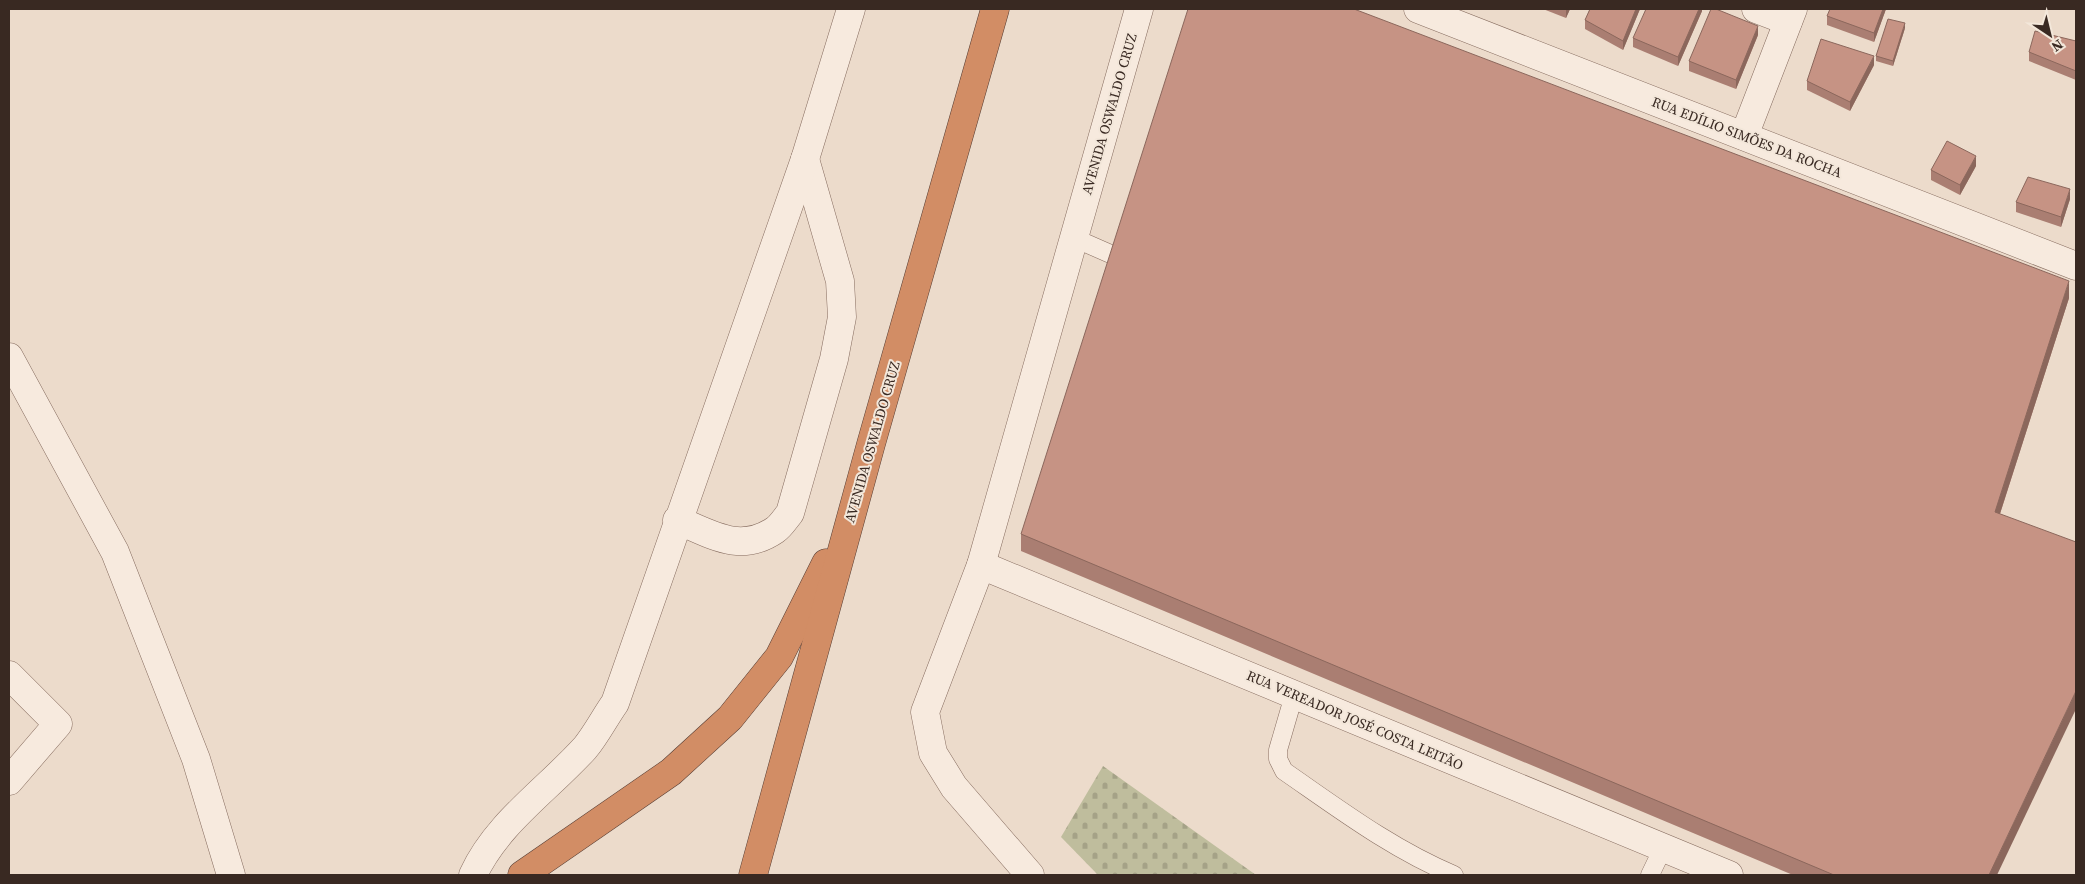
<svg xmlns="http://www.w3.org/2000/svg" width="2085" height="884" viewBox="0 0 2085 884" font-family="'Source Serif 4',serif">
<defs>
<pattern id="cemetery-stones" width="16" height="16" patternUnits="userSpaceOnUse" patternTransform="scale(1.25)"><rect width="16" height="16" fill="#bfbd9d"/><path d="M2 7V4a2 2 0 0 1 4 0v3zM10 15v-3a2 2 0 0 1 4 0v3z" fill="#a5a287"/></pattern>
</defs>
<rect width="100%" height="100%" fill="#ecdbcb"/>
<path fill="url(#cemetery-stones)" d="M 1103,766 L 1256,875 L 1098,875 L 1061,837 Z"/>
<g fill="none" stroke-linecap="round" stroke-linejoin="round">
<defs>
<g id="lane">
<path d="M 1074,238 L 1131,263"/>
<path d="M 1294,695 L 1278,750 L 1278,759 L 1284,771 C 1339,809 1392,849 1454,875"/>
<path d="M 1650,875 L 1663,848"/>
</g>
<g id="street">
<path d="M 1418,9 L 2076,266"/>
<path d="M 1756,9 L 1788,21"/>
<path d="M 1744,136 L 1793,9"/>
<path d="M 9,357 L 115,552 L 196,759 L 231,875"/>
<path d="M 677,520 C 711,534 740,554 775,530 C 781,526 785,519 790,513 L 834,359 L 842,317 L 840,281 L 805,159"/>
<path d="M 981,565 L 1729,875"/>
<path d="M 9,675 L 58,724 L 9,781"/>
<path d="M 473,875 C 497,823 547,790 585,748 C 596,735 605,717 615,703 L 805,159 L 851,9"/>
<path d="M 1030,875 L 954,787 L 933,753 L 925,712 L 981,565 L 1139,9"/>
</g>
<g id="highway">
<path d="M 522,875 L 671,772 L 730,718 L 779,657 L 826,563"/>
<path d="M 753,875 L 871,444 L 995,9"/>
</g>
</defs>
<use href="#lane" stroke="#876d60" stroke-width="19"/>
<use href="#street" stroke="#876d60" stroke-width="29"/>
<use href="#highway" stroke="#563d34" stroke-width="29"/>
<use href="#lane" stroke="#f7eade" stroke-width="18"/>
<use href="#street" stroke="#f7eade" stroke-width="28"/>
<use href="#highway" stroke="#d28d65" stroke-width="28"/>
</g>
<g fill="#aa7e72">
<path d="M 1543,9 L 1570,9 L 1566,18 Z"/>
<path d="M 1590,9 L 1640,9 L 1623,50 L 1585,29 L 1585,20 Z"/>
<path d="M 1702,9 L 1702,11 L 1678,66 L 1633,47 L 1633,38 Z"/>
<path d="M 1886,9 L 1874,42 L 1827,25 L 1827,16 Z"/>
<path d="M 1905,28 L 1893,66 L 1876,61 L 1876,56 Z"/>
<path d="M 1758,35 L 1736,89 L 1689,71 L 1689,61 Z"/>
<path d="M 2076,41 L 2076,80 L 2029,61 L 2029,52 Z"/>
<path d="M 1874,65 L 1850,111 L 1807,90 L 1807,81 Z"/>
<path d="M 1976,166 L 1960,195 L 1931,180 L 1931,170 Z"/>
<path d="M 2070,199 L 2061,227 L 2016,212 L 2016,202 Z"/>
<path d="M 2069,298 L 2000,514 L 1997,875 L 1793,875 L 1021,551 L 1021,534 Z"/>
</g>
<g fill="#8b675c">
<path d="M 1566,9 L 1570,9 L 1566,18 Z"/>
<path d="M 1636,9 L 1640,9 L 1623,50 L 1623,41 Z"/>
<path d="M 1699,9 L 1702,9 L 1702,11 L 1678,66 L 1678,57 Z"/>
<path d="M 1883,9 L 1886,9 L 1874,42 L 1874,33 Z"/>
<path d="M 1905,23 L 1905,28 L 1893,66 L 1893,61 Z"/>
<path d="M 1758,26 L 1758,35 L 1736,89 L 1736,80 Z"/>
<path d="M 1874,56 L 1874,65 L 1850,111 L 1850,102 Z"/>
<path d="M 1976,156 L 1976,166 L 1960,195 L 1960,185 Z"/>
<path d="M 2070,189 L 2070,199 L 2061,227 L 2061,217 Z"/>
<path d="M 2069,281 L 2069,298 L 1995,529 L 1995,512 Z"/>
<path d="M 2076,691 L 2076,709 L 1997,875 L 1989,875 Z"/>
</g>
<g fill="#c69384" stroke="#8b675c">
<path d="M 1188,9 L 1354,9 L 2069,281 L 1995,512 L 2076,542 L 2076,691 L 1989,875 L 1834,875 L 1021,534 Z"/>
<path d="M 1590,9 L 1636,9 L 1623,41 L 1585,20 Z"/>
<path d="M 1646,9 L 1699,9 L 1678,57 L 1633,38 Z"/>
<path d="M 1711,9 L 1716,9 L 1758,26 L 1736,80 L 1689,61 Z"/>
<path d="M 1830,9 L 1883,9 L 1874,33 L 1827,16 Z"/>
<path d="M 1888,19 L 1905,23 L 1893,61 L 1876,56 Z"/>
<path d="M 2035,31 L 2076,41 L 2076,71 L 2029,52 Z"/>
<path d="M 1821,39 L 1874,56 L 1850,102 L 1807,81 Z"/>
<path d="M 1947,141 L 1976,156 L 1960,185 L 1931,170 Z"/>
<path d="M 2028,177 L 2070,189 L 2061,217 L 2016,202 Z"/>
</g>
<g text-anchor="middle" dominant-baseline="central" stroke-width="4" stroke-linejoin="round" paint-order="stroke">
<g font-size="14" fill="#392922" stroke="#f3e7da">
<text transform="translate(1109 114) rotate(-74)">AVENIDA OSWALDO CRUZ</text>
<text transform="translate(1747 137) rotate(21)">RUA EDÍLIO SIMÕES DA ROCHA</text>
<text transform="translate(872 442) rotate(-74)">AVENIDA OSWALDO CRUZ</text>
<text transform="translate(1355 720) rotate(23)">RUA VEREADOR JOSÉ COSTA LEITÃO</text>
</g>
</g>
<rect width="2085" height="884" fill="none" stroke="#392922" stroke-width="20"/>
<g transform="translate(2050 35) rotate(145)" stroke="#f3e7da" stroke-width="4" paint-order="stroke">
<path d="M0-4L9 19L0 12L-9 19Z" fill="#392922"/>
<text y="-8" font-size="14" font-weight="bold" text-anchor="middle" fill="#392922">N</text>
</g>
</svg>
